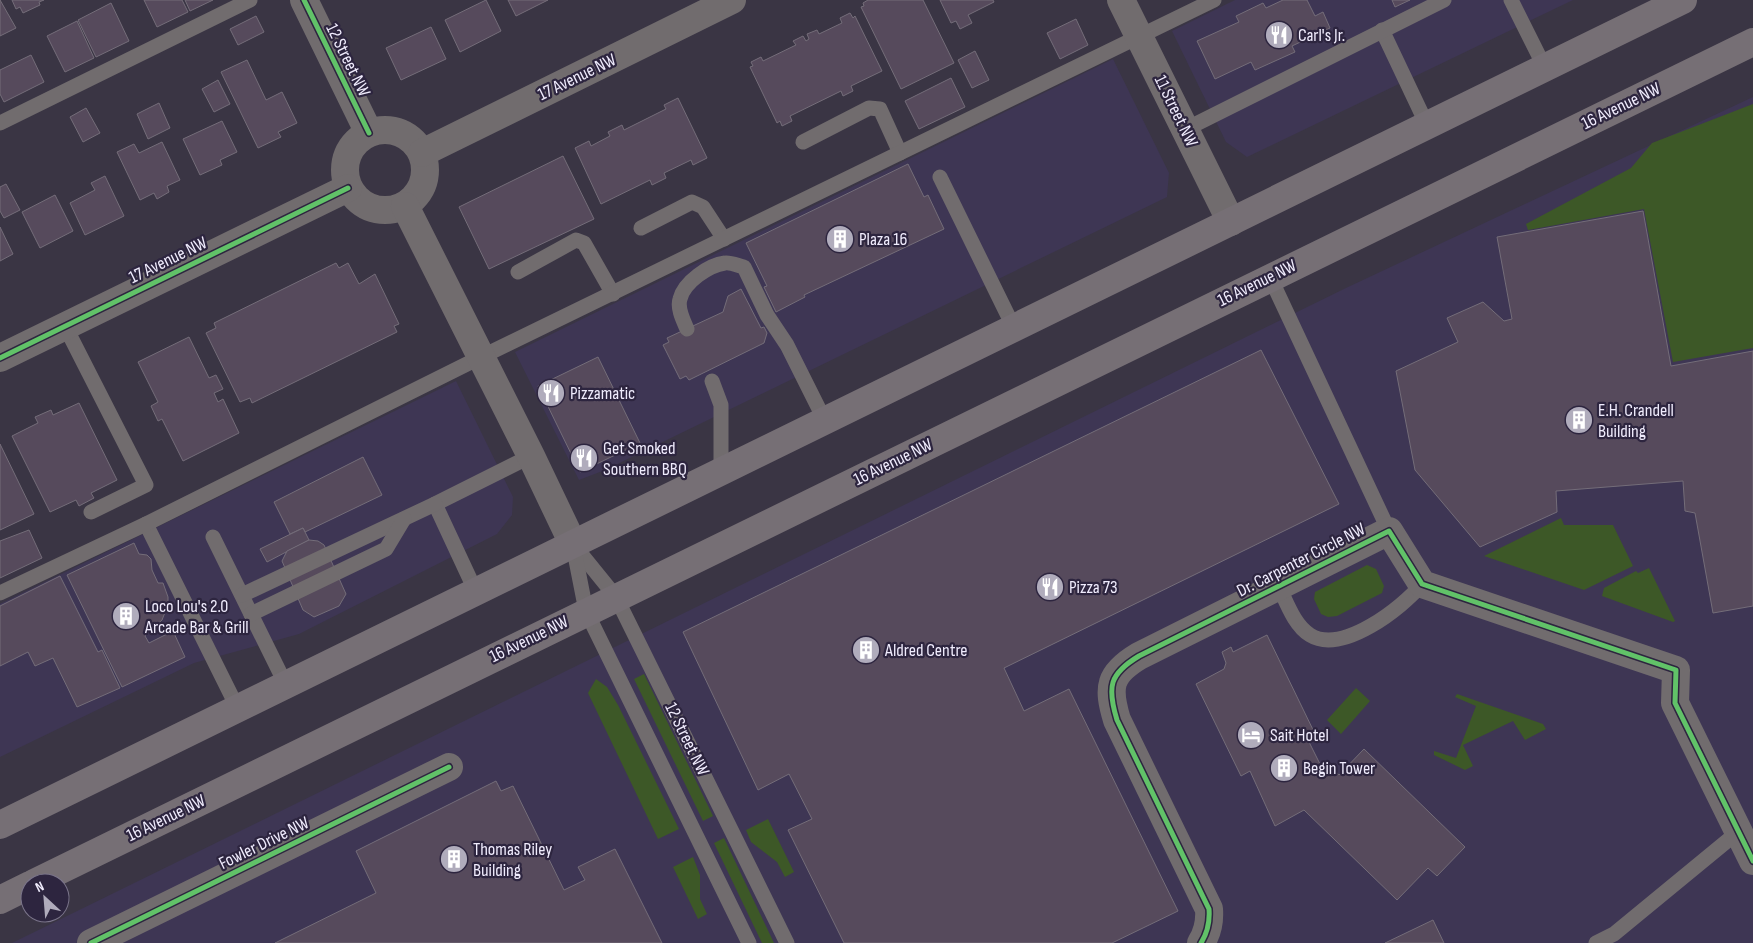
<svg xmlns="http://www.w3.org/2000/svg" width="1753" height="943" viewBox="0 0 1753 943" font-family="'Sofia Sans Condensed',sans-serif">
<rect width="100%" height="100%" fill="#3a3544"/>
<g fill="#3e3654">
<path d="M 1235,0 L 1573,0 L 1247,157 L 1226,142 L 1172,31 Z"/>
<path d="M 1113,59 L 1169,173 L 1167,197 L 605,470 L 579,480 L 515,352 Z"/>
<path d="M 1753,97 L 1753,943 L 12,943 L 1346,288 Z"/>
<path d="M 456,381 L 513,497 L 512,515 L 497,534 L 299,634 L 194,663 L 0,757 L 0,604 Z"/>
</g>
<g fill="#3d5827">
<path d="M 1753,104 L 1753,348 L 1673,362 L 1644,209 L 1528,230 L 1526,224 L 1631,168 L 1652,143 Z"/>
<path d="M 1561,518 L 1564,525 L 1613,525 L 1633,566 L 1584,590 L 1484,556 Z"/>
<path d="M 1367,565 L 1376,569 L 1384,586 L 1382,593 L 1337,616 L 1328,617 L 1321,614 L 1314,599 L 1315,592 Z"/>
<path d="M 1649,568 L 1675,621 L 1673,622 L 1602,596 L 1604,588 L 1636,571 L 1638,573 Z"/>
<path d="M 644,674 L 713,816 L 703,821 L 634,679 Z"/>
<path d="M 596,679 L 607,687 L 618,705 L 679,829 L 658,839 L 588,693 Z"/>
<path d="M 1356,688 L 1370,701 L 1341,734 L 1327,720 Z"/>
<path d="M 1457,694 L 1543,724 L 1546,729 L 1525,740 L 1513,721 L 1463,745 L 1473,766 L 1465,770 L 1434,755 L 1434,751 L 1456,758 L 1476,706 L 1455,697 Z"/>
<path d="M 768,819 L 794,872 L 785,877 L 777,862 L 751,842 L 746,830 Z"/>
<path d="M 724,838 L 774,943 L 762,943 L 714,843 Z"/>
<path d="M 693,857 L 700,875 L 700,899 L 707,914 L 698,919 L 673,867 Z"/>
</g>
<g fill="#564a5c" stroke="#746d79">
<path d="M 0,0 L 16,28 L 0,36 Z"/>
<path d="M 12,0 L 44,0 L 39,2 L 40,5 L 23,13 L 20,7 L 16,9 Z"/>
<path d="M 144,0 L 182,0 L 188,12 L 157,27 Z"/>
<path d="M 185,0 L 213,0 L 190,11 Z"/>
<path d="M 486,0 L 501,31 L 460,52 L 445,20 Z"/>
<path d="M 508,0 L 548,0 L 516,16 Z"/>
<path d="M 868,0 L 923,0 L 954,63 L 901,89 L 861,7 L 864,6 L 863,3 Z"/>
<path d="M 940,0 L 993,0 L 994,2 L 968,15 L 972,23 L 960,29 L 956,21 L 951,23 Z"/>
<path d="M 1283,0 L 1307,0 L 1315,16 L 1323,12 L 1330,28 L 1292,46 L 1295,52 L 1255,70 L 1251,62 L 1215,79 L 1197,41 L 1239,22 L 1236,16 L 1263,3 L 1266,8 Z"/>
<path d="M 1392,0 L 1410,0 L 1395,7 Z"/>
<path d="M 111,3 L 129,41 L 96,57 L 78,20 Z"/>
<path d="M 850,13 L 853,18 L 855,16 L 882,71 L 851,86 L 853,91 L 843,96 L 841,91 L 790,116 L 792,121 L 782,126 L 780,121 L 777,123 L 750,67 L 753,66 L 751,62 L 761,57 L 763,61 L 796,45 L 793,41 L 803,36 L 806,41 L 809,39 L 807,34 L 817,30 L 819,34 L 842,23 L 840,18 Z"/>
<path d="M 256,16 L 264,32 L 238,45 L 230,29 Z"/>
<path d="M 1076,19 L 1088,45 L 1060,59 L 1047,33 Z"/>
<path d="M 77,21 L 94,58 L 65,72 L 47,36 Z"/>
<path d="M 431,27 L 446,59 L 401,80 L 386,48 Z"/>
<path d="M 975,51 L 989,80 L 972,88 L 958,60 Z"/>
<path d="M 31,55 L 44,82 L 4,102 L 0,94 L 0,70 Z"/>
<path d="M 247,60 L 266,100 L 282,92 L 297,123 L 278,132 L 281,137 L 258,148 L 221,72 Z"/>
<path d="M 951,78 L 965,107 L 919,129 L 905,101 Z"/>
<path d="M 218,80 L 230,104 L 214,112 L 202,89 Z"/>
<path d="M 678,98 L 707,158 L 693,165 L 691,160 L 664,173 L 666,178 L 652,185 L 650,180 L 601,204 L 575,148 L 589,141 L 591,146 L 610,136 L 608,132 L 622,125 L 624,130 L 666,109 L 664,105 Z"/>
<path d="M 159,103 L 170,128 L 148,139 L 137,114 Z"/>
<path d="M 86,108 L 100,133 L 83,142 L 70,117 Z"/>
<path d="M 222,121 L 237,152 L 220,160 L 222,165 L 200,175 L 183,139 Z"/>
<path d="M 162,142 L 180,180 L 167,186 L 169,192 L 157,199 L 154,193 L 140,200 L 117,152 L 134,144 L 139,153 Z"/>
<path d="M 563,156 L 594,219 L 489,269 L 459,207 Z"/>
<path d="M 908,164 L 924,197 L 928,195 L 944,229 L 804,295 L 805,297 L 776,312 L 764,287 L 767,286 L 746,243 Z"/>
<path d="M 105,176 L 124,216 L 85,235 L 70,203 L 95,190 L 91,183 Z"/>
<path d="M 6,184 L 20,210 L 4,218 L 0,211 L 0,187 Z"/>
<path d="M 55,195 L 73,231 L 40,248 L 22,212 Z"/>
<path d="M 1643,211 L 1671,366 L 1753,351 L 1753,606 L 1713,613 L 1695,513 L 1685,511 L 1683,481 L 1556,491 L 1557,512 L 1480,547 L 1415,470 L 1396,371 L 1458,342 L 1447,318 L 1483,302 L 1504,321 L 1512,319 L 1497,237 Z"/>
<path d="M 0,227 L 13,254 L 0,261 Z"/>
<path d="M 336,263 L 339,268 L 348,263 L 359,284 L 375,274 L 399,324 L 394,326 L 397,332 L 252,403 L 250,398 L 240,402 L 206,333 L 216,328 L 214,323 Z"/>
<path d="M 741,289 L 761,328 L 764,327 L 767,333 L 764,343 L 689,380 L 686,376 L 680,379 L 663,345 L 669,342 L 667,338 L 723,312 L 728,296 Z"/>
<path d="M 189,337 L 209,378 L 216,375 L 223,389 L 214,393 L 218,402 L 223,399 L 239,433 L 183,461 L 162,419 L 158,421 L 151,406 L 158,402 L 138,362 Z"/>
<path d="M 1261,350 L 1339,504 L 1004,668 L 1024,711 L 1069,689 L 1178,911 L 1112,943 L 844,943 L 788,830 L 812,819 L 789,774 L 758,790 L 683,632 Z"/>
<path d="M 598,357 L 640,443 L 580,472 L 538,386 Z"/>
<path d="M 79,403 L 117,480 L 91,493 L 94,498 L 79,506 L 76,500 L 50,512 L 12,436 L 38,423 L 35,417 L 51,410 L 53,415 Z"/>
<path d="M 0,444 L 34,514 L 0,530 Z"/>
<path d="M 363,457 L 382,495 L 305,532 L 303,528 L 290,534 L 274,502 Z"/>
<path d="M 303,528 L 309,540 L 267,562 L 260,549 Z"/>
<path d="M 29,530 L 42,558 L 0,578 L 0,541 Z"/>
<path d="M 309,540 L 318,541 L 324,545 L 346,594 L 339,606 L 314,617 L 303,610 L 282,561 L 287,551 Z"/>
<path d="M 134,543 L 139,554 L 147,555 L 151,559 L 152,570 L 158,583 L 163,583 L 168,597 L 168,605 L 162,620 L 145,636 L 149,643 L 173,631 L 185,657 L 122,687 L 67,575 Z"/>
<path d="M 60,576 L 98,652 L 102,650 L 120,688 L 77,707 L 53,658 L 35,666 L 28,652 L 0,666 L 0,606 Z"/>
<path d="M 1267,635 L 1317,738 L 1309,742 L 1320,764 L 1326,761 L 1339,775 L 1364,749 L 1465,847 L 1437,876 L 1428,868 L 1397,900 L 1304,810 L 1275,826 L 1250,771 L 1241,776 L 1196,684 L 1224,669 L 1226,663 L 1222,652 L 1231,647 L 1233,652 Z"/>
<path d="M 496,781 L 501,791 L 513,786 L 564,890 L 585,880 L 578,867 L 615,849 L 662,943 L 275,943 L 376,893 L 356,851 Z"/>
<path d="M 1433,920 L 1444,943 L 1385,943 Z"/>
</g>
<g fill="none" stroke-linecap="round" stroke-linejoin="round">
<g stroke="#716c6e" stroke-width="15">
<path d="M 1511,0 L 1545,68"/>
<path d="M 1382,30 L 1427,125"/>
<path d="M 0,123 L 250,0"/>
<path d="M 1186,129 L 1444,0"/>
<path d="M 803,142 L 869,108 L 880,109 L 900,153"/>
<path d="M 940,177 L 1014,328"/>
<path d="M 641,228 L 692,202 L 703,207 L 724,239"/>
<path d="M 518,272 L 576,240 L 584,243 L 613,294"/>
<path d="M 1270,277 L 1389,531"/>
<path d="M 65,326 L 146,485 L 91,512"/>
<path d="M 687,329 C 683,320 677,308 680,299 C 684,282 709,265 725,263 C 730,262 739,266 744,267 L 767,315 L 787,345 L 825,421"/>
<path d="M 712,381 L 721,405 L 721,472"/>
<path d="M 146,524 L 238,709"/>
<path d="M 213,537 L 286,685"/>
<path d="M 573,544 L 616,597 L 787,943"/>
<path d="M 573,545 L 586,611 L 749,943"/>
<path d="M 1279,587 C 1287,603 1294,625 1310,635 C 1342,655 1402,608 1422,584"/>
<path d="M 476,592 L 435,504 L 531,456"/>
<path d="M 0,593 L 146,524 L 481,357 L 1214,0"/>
<path d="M 242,595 L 435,504"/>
<path d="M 251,614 L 386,549 L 404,519"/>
<path d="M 1596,943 L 1614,934 L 1738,832"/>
</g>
<g stroke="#716c6e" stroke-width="28">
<path d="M 304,0 L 369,133"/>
<path d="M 1121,0 L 1231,222"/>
<circle cx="385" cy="170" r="40"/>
<path d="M 422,153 L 732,0"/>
<path d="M 405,206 L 531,456 L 573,544"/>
<path d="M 0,358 L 348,188"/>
<path d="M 91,943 L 449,767"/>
<path d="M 1201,943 C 1208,932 1210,922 1209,909 L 1117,720 C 1107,687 1109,674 1139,656 L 1389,531 L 1422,584 L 1676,670 L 1675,703 L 1753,861"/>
</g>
<g stroke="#766f75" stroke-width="28">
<path d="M 0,825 L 1683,0"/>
<path d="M 34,883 L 1753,42"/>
<path d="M 0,900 L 30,885"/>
</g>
<defs>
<g id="cycleway">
<path d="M 304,0 L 369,133"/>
<path d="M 0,358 L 348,188"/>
<path d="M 91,943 L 449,767"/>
<path d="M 1201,943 C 1208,932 1210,922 1209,909 L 1117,720 C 1107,687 1109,674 1139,656 L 1389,531 L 1422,584 L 1676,670 L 1675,703 L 1753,861"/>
</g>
</defs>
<use href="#cycleway" stroke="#2d253f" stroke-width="8"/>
<use href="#cycleway" stroke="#61c268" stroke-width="5"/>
</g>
<defs>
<symbol id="restaurant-disc" viewBox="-11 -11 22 22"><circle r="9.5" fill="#b0acbc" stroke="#2d253f"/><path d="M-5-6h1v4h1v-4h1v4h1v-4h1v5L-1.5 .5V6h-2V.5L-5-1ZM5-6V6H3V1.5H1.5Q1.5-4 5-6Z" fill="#fff"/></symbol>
<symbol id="building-disc" viewBox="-11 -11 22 22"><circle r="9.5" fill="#b0acbc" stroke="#2d253f"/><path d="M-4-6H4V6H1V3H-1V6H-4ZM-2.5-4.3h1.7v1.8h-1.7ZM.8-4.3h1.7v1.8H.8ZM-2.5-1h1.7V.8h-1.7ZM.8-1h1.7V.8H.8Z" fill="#fff"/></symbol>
<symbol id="hotel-disc" viewBox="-11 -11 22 22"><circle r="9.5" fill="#b0acbc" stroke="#2d253f"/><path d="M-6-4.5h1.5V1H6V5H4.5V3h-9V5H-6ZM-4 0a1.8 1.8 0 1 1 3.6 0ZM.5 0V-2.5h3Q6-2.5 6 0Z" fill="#fff"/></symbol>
</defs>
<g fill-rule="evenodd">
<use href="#restaurant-disc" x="1263" y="19" width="32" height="32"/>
<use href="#building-disc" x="824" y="223" width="32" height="32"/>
<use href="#restaurant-disc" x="535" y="377" width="32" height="32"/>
<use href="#building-disc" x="1563" y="404" width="32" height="32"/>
<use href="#restaurant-disc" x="568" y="442" width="32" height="32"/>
<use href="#restaurant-disc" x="1034" y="571" width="32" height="32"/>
<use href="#building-disc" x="110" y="600" width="32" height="32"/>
<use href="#building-disc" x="850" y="634" width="32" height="32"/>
<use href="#hotel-disc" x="1235" y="719" width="32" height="32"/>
<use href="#building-disc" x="1268" y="752" width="32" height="32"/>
<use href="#building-disc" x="438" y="843" width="32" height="32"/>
</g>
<g text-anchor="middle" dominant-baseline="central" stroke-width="4.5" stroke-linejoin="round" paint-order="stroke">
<g font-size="18" fill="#f0ecfd" stroke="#2d253f" text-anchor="start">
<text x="1298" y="35">Carl's Jr.</text>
<text x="859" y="239">Plaza 16</text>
<text x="570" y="393">Pizzamatic</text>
<text x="1598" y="410">E.H. Crandell<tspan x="1598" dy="21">Building</tspan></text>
<text x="603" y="448">Get Smoked<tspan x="603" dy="21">Southern BBQ</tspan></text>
<text x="1069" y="587">Pizza 73</text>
<text x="145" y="606">Loco Lou's 2.0<tspan x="145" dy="21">Arcade Bar &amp; Grill</tspan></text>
<text x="885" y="650">Aldred Centre</text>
<text x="1270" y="735">Sait Hotel</text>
<text x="1303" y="768">Begin Tower</text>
<text x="473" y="849">Thomas Riley<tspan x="473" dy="21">Building</tspan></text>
</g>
<g font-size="18" fill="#f0ecfd" stroke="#2d253f">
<text transform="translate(348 60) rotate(64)">12 Street NW</text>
<text transform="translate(577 77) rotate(-26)">17 Avenue NW</text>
<text transform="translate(1621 106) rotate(-26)">16 Avenue NW</text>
<text transform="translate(1176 111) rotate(64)">11 Street NW</text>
<text transform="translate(168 260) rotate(-26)">17 Avenue NW</text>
<text transform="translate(1257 283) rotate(-26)">16 Avenue NW</text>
<text transform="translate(893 462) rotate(-26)">16 Avenue NW</text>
<text transform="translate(1301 560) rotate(-27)">Dr. Carpenter Circle NW</text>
<text transform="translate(529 639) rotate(-26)">16 Avenue NW</text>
<text transform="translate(687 739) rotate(64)">12 Street NW</text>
<text transform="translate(166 818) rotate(-26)">16 Avenue NW</text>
<text transform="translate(264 843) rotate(-26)">Fowler Drive NW</text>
</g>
</g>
<g transform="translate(45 898) rotate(334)"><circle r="24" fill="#2d253f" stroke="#7b758b"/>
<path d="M0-4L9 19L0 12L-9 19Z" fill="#b0acbc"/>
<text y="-8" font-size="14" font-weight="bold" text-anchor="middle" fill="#f0ecfd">N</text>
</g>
</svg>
